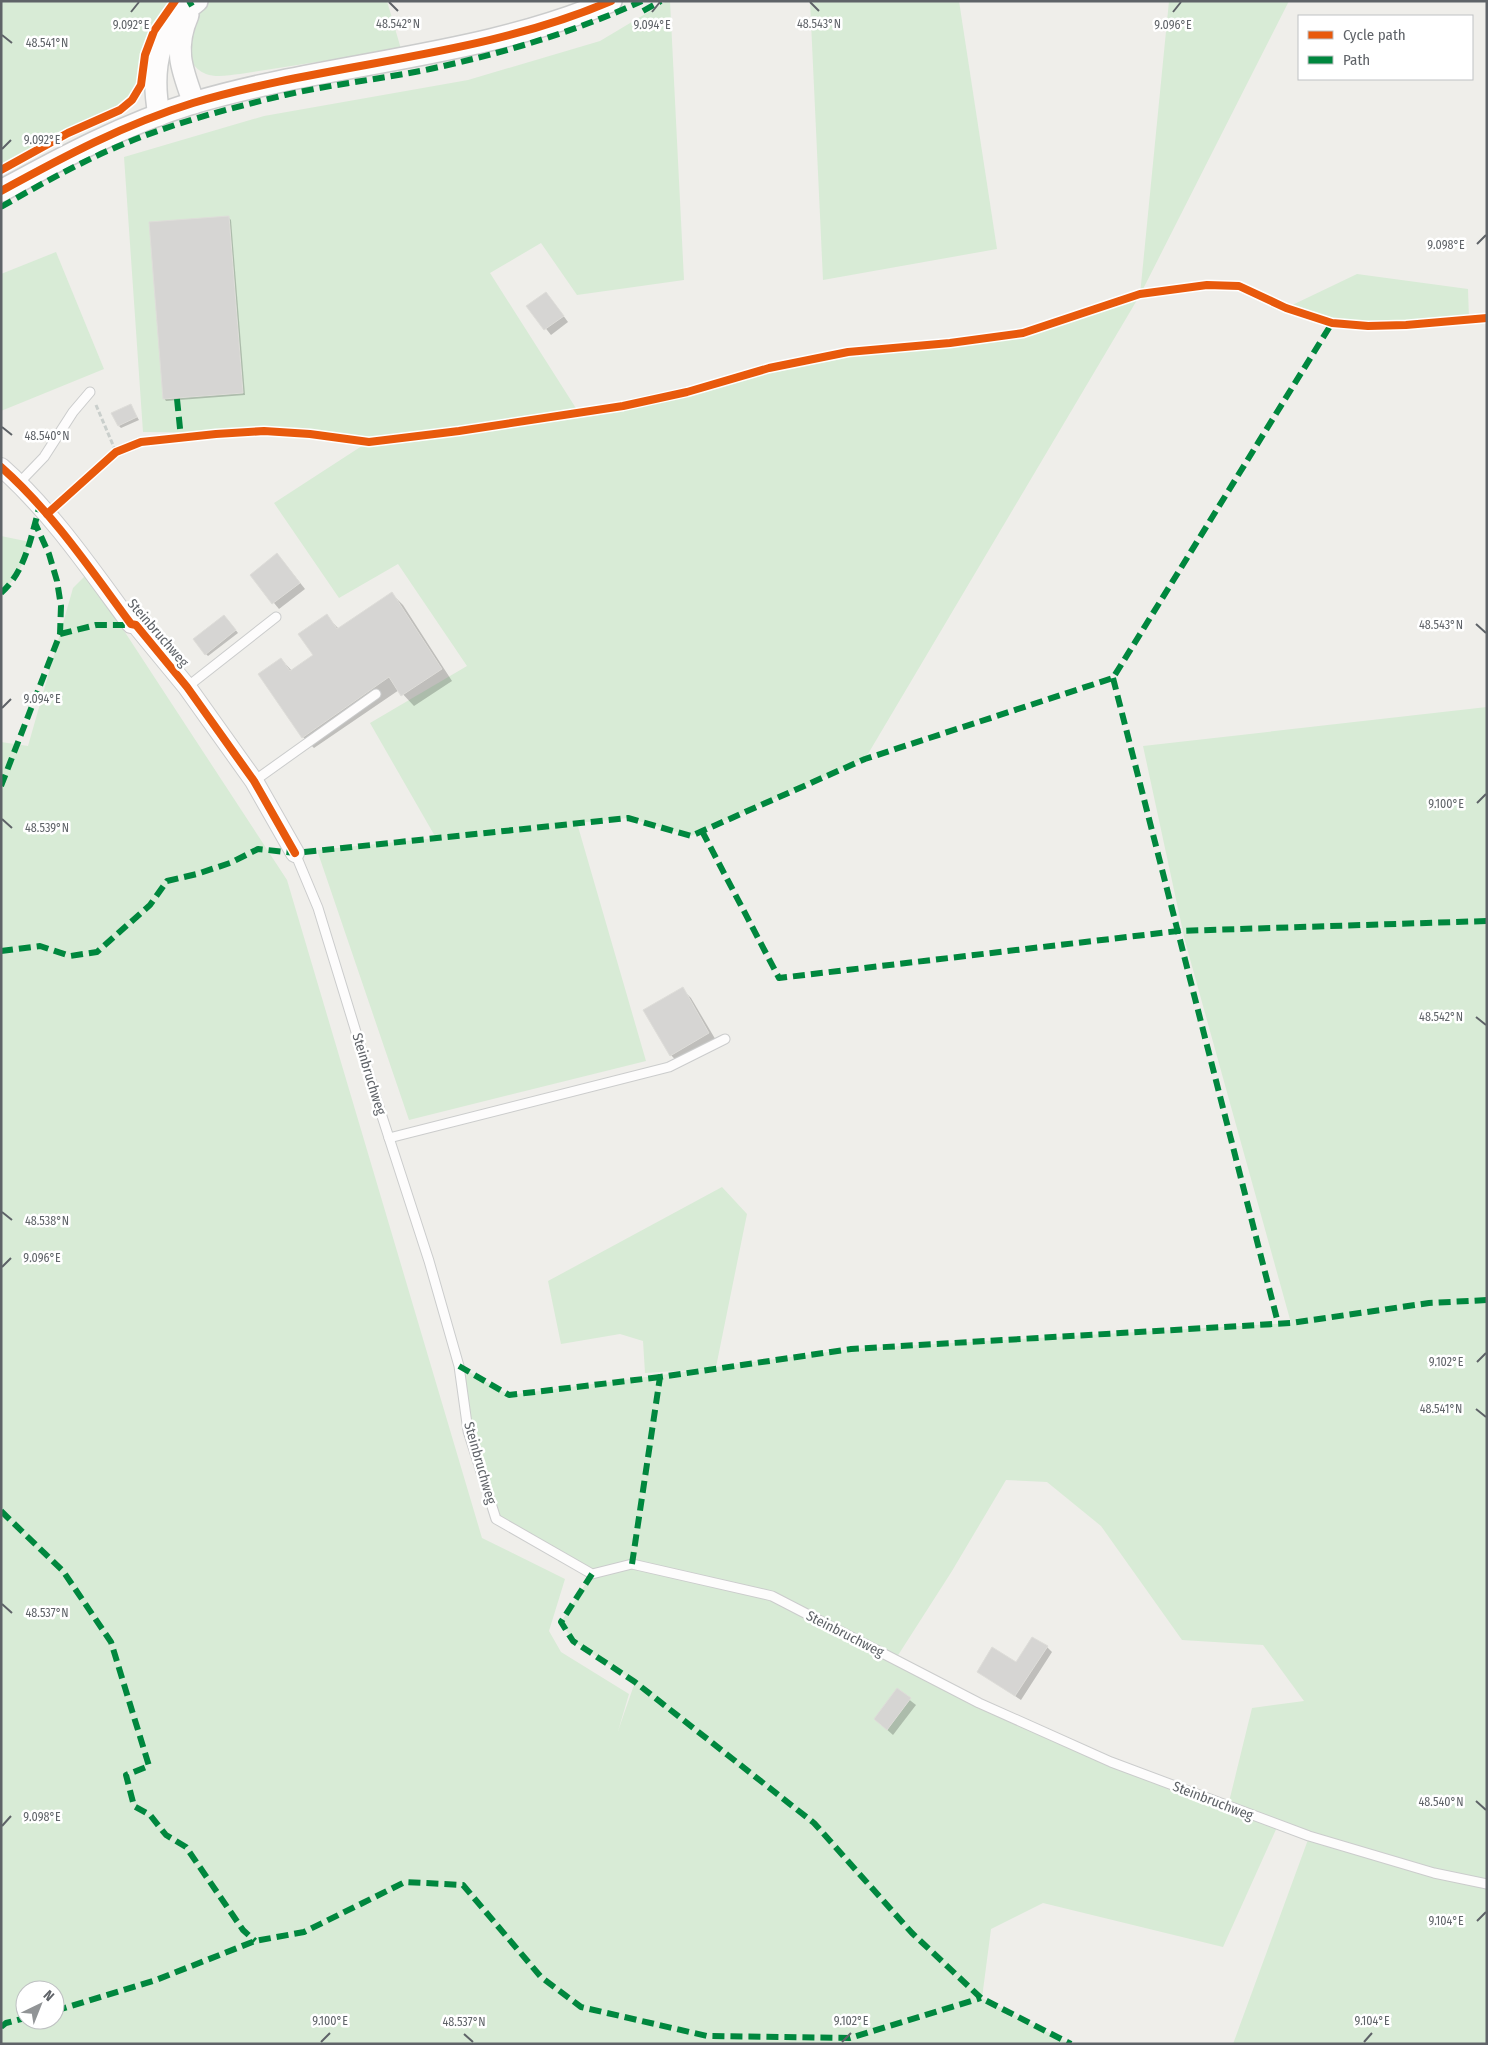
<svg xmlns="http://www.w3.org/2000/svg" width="1488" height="2045" viewBox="0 0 1488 2045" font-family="'Fira Sans Condensed',sans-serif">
<rect width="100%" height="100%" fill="#efeeea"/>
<g fill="#d8ebd6" fill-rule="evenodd">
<path d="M 1,1 L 171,1 C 157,17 147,35 142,55 C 138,67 140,84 132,95 C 119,111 84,121 65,130 C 43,141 22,153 1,166 Z"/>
<path d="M 210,1 L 387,1 L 401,49 L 240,74 C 229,75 217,78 206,74 C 188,67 183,45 189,28 C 192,18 202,8 210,1 Z"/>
<path d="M 667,1 L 670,1 L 684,280 L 577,295 L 541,243 L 490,273 L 579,413 L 623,406 L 688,392 L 769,368 L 848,352 L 950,343 L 1023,333 L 1140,295 L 1169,1 L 1289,1 L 1140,295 L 865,759 L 691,836 L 628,818 L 577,823 L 646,1061 L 409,1120 L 317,850 L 436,838 L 370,723 L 467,666 L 398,564 L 339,598 L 274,503 L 368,442 L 310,434 L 143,432 L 124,157 L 264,116 L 468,80 L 600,41 Z"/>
<path d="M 810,1 L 959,1 L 997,249 L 823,280 Z"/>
<path d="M 56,252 L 104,369 L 1,411 L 1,274 Z"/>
<path d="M 1357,274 L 1468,289 L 1469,319 C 1424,323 1379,329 1334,323 C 1318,321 1301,313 1286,308 Z"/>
<path d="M 1,536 L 30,542 C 26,561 16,580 1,593 Z"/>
<path d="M 91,570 L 115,617 L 287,880 L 482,1538 L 565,1579 L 549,1631 L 561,1652 L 629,1694 L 618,1731 L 635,1682 L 573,1641 L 561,1622 L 592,1574 L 496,1519 L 468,1431 L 459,1366 L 509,1395 L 707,1369 L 645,1373 L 643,1341 L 620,1334 L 561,1344 L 548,1281 L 722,1187 L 747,1214 L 716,1367 L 851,1349 L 1291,1323 L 1185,941 L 1143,746 L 1487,707 L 1487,2044 L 1233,2044 L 1309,1837 L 1278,1825 L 1223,1947 L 1043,1903 L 991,1929 L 982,1998 L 1071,2044 L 1,2044 L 1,742 L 28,746 L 73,588 ZM 1006,1480 L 1047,1482 L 1101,1526 L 1182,1640 L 1263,1645 L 1304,1701 L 1252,1708 L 1228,1806 L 979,1703 L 895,1660 L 952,1571 ZM 25,1990 L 55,1990 L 55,2020 L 25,2020 Z"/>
</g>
<g fill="#0003">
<path d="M 228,217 L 231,220 L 245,395 L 166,401 L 164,398 Z"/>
<path d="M 551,299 L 568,322 L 551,335 L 528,306 Z"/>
<path d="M 130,405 L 139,420 L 121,428 L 119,426 Z"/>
<path d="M 282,560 L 305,589 L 279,609 L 251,575 Z"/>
<path d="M 392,594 L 403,605 L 452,681 L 414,706 L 399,690 L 314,748 L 303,737 L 281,659 L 292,671 L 315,655 L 326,616 L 339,629 Z"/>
<path d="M 227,619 L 238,633 L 208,656 L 206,654 Z"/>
<path d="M 682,989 L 691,998 L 717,1042 L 679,1064 L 671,1055 Z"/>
<path d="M 1047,1647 L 1052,1652 L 1021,1700 L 979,1672 L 1016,1664 Z"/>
<path d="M 897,1690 L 916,1705 L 893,1735 L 875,1719 Z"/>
</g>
<g fill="#d6d5d3" stroke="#deddd9">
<path d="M 229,216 L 243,393 L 163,399 L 149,222 Z"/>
<path d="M 546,292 L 564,316 L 544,330 L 526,306 Z"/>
<path d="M 131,404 L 137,417 L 118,426 L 111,413 Z"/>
<path d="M 277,553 L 300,583 L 272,604 L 250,575 Z"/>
<path d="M 392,592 L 442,669 L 401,696 L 389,677 L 302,738 L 258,674 L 281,658 L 290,671 L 313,655 L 298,634 L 327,614 L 337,629 Z"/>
<path d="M 224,615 L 236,630 L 205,655 L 193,639 Z"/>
<path d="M 683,987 L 709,1033 L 670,1056 L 643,1010 Z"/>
<path d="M 1032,1637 L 1048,1646 L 1015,1696 L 977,1672 L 992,1647 L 1016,1662 Z"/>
<path d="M 897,1688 L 911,1698 L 887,1730 L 874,1719 Z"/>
</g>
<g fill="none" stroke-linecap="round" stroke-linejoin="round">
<defs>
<g id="service">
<path d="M 19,483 L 44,457 L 73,412 L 90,392"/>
<path d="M 187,687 L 276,617"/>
<path d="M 254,781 L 376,694"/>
<path d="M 295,853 L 318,908 L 379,1107 L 429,1261 L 459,1366 L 468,1431 L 496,1519 L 592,1574 L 632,1564 L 772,1596 L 979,1703 L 1111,1762 L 1309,1836 L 1434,1873 L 1487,1884"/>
<path d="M 389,1138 L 669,1067 L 725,1039"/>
</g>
<path id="minor" d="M 1,467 C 52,512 91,570 131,624 L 136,625 L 187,687 L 254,781 L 295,853"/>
<g id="tertiary">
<path d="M 188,15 C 173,49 182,70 194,103"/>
<path d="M 159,115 C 153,82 154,46 176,19 C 182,12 190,7 197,1"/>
<path d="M 1,191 C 63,157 125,124 193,103 C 331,62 478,58 611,1"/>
</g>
</defs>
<use href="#service" stroke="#cbcccc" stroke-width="11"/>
<use href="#minor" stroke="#cbcccc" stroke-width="20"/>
<use href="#tertiary" stroke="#cbcccc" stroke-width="24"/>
<path stroke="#cacfcc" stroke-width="3" stroke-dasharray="5 2.5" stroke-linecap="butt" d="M 96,405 L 116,452"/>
<use href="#service" stroke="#fdfcfc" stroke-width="9"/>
<use href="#minor" stroke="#fdfcfc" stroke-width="18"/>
<use href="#tertiary" stroke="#fdfcfc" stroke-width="21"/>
<g stroke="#00873e" stroke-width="6" stroke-dasharray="12 6" stroke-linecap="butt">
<path d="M 189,1 L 192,6"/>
<path d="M 643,11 L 661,1"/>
<path d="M 1,207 C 41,184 82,161 126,143 C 177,122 231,108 285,95 C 333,84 382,79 430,69 C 504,53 574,32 642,1"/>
<path d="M 177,399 L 181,438"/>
<path d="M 1,593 C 26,571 31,536 40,505"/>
<path d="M 60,634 L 96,625 L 134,625"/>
<path d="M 1113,678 L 1278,1323"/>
<path d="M 1,786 L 60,634 L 61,606 L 57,581 L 49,554 L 35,523"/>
<path d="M 702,831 L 779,978 L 1178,931 L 1487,921"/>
<path d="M 1,951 L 40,946 L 70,956 L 97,952 L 150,905 L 167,881 L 197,874 L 230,863 L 258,849 L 295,853 L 628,818 L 691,836 L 865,759 L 1113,678 L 1332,323"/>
<path d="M 459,1366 L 509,1395 L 660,1377"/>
<path d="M 1,1511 L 63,1571 L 111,1642 L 149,1766 L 126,1775 L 134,1806 L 150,1815 L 166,1835 L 186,1847 L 243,1930 L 255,1941"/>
<path d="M 632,1564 L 660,1377 L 851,1349 L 1291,1323 L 1429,1303 L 1487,1300"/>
<path d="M 592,1574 L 561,1622 L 573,1641 L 635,1682 L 814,1823 L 912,1933 L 981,1998 L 1071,2044"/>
<path d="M 55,2011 L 156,1980 L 255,1941 L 304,1932 L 405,1882 L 463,1885 L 541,1977 L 581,2007 L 707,2036 L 850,2038 L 981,1998"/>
<path d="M 1,2027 L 6,2023 L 25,2018"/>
</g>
<defs>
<g id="cycleway">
<path d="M 1,170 L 68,133 L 120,110 L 132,100 L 141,85 L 145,55 L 154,31 L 175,1"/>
<path d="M 1,191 C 63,157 125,124 193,103 C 331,62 478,58 611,1"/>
<path d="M 1,467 C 52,512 91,570 131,624 L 136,625 L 187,687 L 254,781 L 295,853"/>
<path d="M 47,514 L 116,452 L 141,442 L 216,434 L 264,431 L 310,434 L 369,442 L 459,431 L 623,406 L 687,392 L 769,368 L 848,352 L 950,343 L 1023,333 L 1140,294 L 1207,285 L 1239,286 L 1286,308 L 1332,323 L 1368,326 L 1406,325 L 1487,318"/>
</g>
</defs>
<use href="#cycleway" stroke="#fff" stroke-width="11"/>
<use href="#cycleway" stroke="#e8590c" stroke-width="8"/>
</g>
<path fill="none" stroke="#5f6368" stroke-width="2" d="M 389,2 L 398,11M 810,2 L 819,11M 131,12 L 139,2M 652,12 L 660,2M 1173,12 L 1181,2M 2,35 L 12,43M 2,149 L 11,140M 1477,244 L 1486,235M 2,427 L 12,435M 1476,624 L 1486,633M 2,708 L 11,699M 1477,803 L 1486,794M 2,819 L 12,828M 1476,1017 L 1486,1025M 2,1212 L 12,1220M 2,1267 L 11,1258M 1477,1362 L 1486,1353M 1476,1409 L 1486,1417M 2,1604 L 12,1613M 1476,1801 L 1486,1810M 2,1826 L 11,1816M 1477,1921 L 1486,1912M 464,2034 L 473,2042M 321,2042 L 330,2033M 842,2042 L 851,2033M 1364,2042 L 1372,2033"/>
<g text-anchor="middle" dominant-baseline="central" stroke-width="5" stroke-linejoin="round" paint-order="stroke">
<g font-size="14" fill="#5f6368" stroke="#fff">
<text transform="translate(158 633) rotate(49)">Steinbruchweg</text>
<text transform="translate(369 1074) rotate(73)">Steinbruchweg</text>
<text transform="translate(480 1463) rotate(74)">Steinbruchweg</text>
<text transform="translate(845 1634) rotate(27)">Steinbruchweg</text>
<text transform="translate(1213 1801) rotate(21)">Steinbruchweg</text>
</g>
</g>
<g font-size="12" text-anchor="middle" fill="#5f6368" stroke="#fff" stroke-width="5" stroke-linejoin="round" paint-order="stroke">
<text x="398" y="28">48.542°N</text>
<text x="819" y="28">48.543°N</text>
<text x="652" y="29">9.094°E</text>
<text x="1173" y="29">9.096°E</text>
<text x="131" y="29">9.092°E</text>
<text x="47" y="47">48.541°N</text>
<text x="42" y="144">9.092°E</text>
<text x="1446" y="249">9.098°E</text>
<text x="47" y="440">48.540°N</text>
<text x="1441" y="629">48.543°N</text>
<text x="42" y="703">9.094°E</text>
<text x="1446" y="808">9.100°E</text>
<text x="47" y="832">48.539°N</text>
<text x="1441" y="1021">48.542°N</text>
<text x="47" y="1225">48.538°N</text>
<text x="42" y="1262">9.096°E</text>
<text x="1446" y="1366">9.102°E</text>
<text x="1441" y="1413">48.541°N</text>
<text x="47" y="1617">48.537°N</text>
<text x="1441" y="1806">48.540°N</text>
<text x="42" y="1821">9.098°E</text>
<text x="1446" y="1925">9.104°E</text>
<text x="330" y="2025">9.100°E</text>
<text x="851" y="2025">9.102°E</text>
<text x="1372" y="2025">9.104°E</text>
<text x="464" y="2026">48.537°N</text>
</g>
<rect width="1488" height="2045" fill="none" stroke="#5f6368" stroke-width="5"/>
<rect x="1298" y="15" width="175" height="65" fill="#ffffff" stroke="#bfc1c3"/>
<rect x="1308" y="31" width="25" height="8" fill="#e8590c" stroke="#bfc1c3"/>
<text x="1343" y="40" font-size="15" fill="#5f6368">Cycle path</text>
<rect x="1308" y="56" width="25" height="8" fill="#00873e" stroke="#bfc1c3"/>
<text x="1343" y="65" font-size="15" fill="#5f6368">Path</text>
<g transform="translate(40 2005) rotate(43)"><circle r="24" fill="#ffffff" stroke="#bfc1c3"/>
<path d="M0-4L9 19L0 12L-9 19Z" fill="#919496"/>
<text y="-8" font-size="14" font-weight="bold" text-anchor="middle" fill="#5f6368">N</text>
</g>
</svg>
